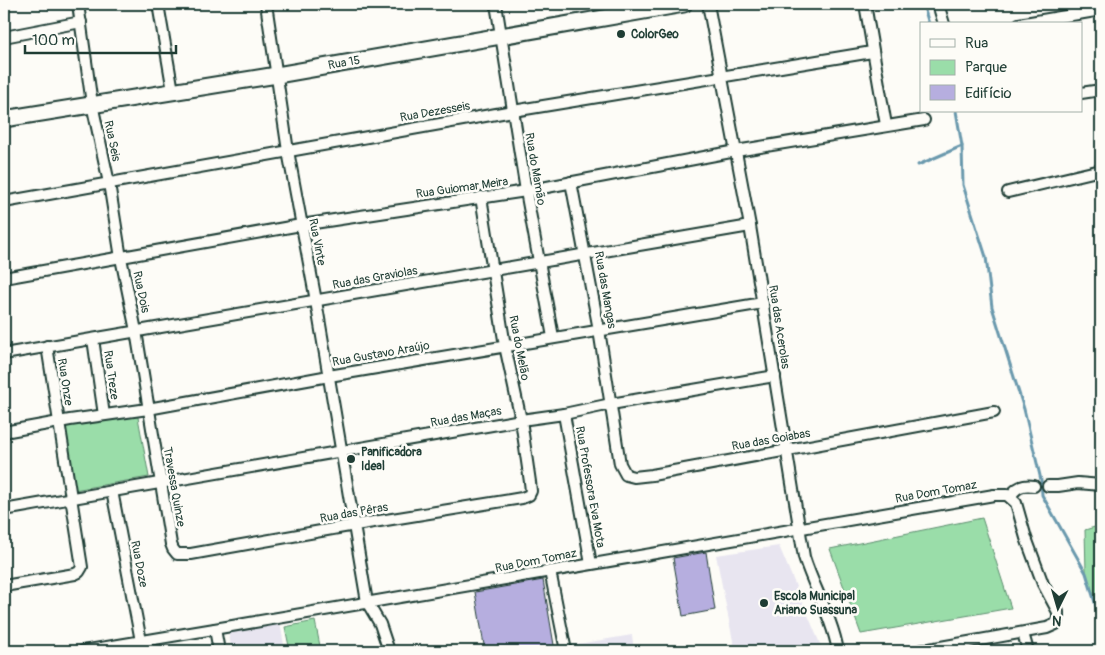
<svg xmlns="http://www.w3.org/2000/svg" width="1105" height="655" viewBox="0 0 1105 655" font-family="Pangolin,sans-serif">
<rect width="100%" height="100%" fill="#fdfcf7"/>
<filter id="ink" filterUnits="userSpaceOnUse"><feTurbulence type="fractalNoise" baseFrequency=".02" numOctaves="2"/><feDisplacementMap in="SourceGraphic" scale="10" xChannelSelector="R" yChannelSelector="G"/><feConvolveMatrix kernelMatrix="1 2 1 2 8 2 1 2 1" color-interpolation-filters="sRGB"/></filter>
<g filter="url(#ink)">
<g fill="#e8e5f0">
<path d="M 779,546 L 823,651 L 735,651 L 716,555 Z"/>
<path d="M 280,622 L 285,651 L 232,651 L 228,631 Z"/>
<path d="M 632,635 L 634,651 L 574,651 L 572,645 Z"/>
<path d="M 159,643 L 161,651 L 107,651 Z"/>
</g>
<g fill="#9adda9" stroke="#5c8d6e">
<path d="M 137,412 L 149,477 L 74,490 L 62,425 Z"/>
<path d="M 982,518 L 1011,608 L 861,634 L 830,549 Z"/>
<path d="M 1101,525 L 1101,619 L 1086,573 L 1085,530 Z"/>
<path d="M 315,621 L 321,651 L 290,651 L 285,627 Z"/>
</g>
<g fill="none" stroke-linecap="round" stroke-linejoin="round">
<g stroke="#6b99ad" stroke-width="3">
<path d="M 923,4 L 929,24"/>
<path d="M 956,111 L 962,146 L 963,185 L 986,257 L 992,307 L 1024,409 L 1041,480 L 1042,495 L 1086,573 L 1101,622"/>
<path d="M 918,165 L 962,146"/>
</g>
</g>
<g fill="#b6aedf" stroke="#1f3d34">
<path d="M 706,552 L 715,610 L 683,616 L 673,558 Z"/>
<path d="M 543,580 L 555,651 L 485,651 L 475,592 Z"/>
</g>
<g fill="none" stroke-linecap="round" stroke-linejoin="round">
<defs>
<g id="street">
<path d="M 78,4 L 92,104 L 109,183 L 121,258 L 136,331 L 171,544 L 173,549 L 177,554 L 191,554 L 355,525 L 522,498 L 529,495 L 531,491 L 530,482 L 521,420 L 505,346 L 481,197"/>
<path d="M 158,4 L 173,91"/>
<path d="M 266,4 L 288,151 L 316,301 L 367,602 L 380,624 L 389,651"/>
<path d="M 496,4 L 526,191 L 553,337"/>
<path d="M 708,4 L 750,226 L 804,557 C 814,589 832,617 838,651"/>
<path d="M 865,4 L 886,125"/>
<path d="M 938,4 L 944,24"/>
<path d="M 1019,24 L 1101,10"/>
<path d="M 4,37 L 81,22"/>
<path d="M 1081,93 L 1101,90"/>
<path d="M 571,182 L 599,330 L 620,464 L 626,475 L 634,477 L 652,475 L 994,412"/>
<path d="M 1008,192 L 1101,170"/>
<path d="M 4,202 L 513,111 L 872,52"/>
<path d="M 4,278 L 301,225 L 526,191 L 736,151 L 924,120"/>
<path d="M 93,339 L 104,415"/>
<path d="M 4,354 L 750,226"/>
<path d="M 564,414 L 591,564"/>
<path d="M 4,432 L 70,420 L 148,409 L 329,376 L 763,303"/>
<path d="M 1048,486 L 1058,486 L 1078,483 L 1101,485"/>
<path d="M 112,491 L 141,641"/>
<path d="M 1010,497 C 1016,487 1023,484 1034,486"/>
<path d="M 4,510 L 521,420 L 564,414 L 611,404 L 775,376"/>
<path d="M 550,571 L 566,651"/>
<path d="M 4,586 L 75,574 L 79,572 L 82,567 L 47,346"/>
<path d="M 215,629 L 219,651"/>
<path d="M 1023,633 L 1028,651"/>
<path d="M 83,651 C 387,600 691,548 994,495 L 1007,495 L 1016,503 L 1026,538 L 1043,584 L 1058,612 L 1058,618 L 1056,624 L 1047,628 L 918,651"/>
</g>
<path id="secondary" d="M 4,119 L 277,75 L 684,4"/>
</defs>
<use href="#street" stroke="#1f3d34" stroke-width="14"/>
<use href="#secondary" stroke="#1f3d34" stroke-width="19"/>
<use href="#street" stroke="#fdfcf7" stroke-width="10"/>
<use href="#secondary" stroke="#fdfcf7" stroke-width="15"/>
</g>
</g>
<g fill="#1f3d34" stroke="#fdfcf7" stroke-width="2">
<circle cx="621" cy="34" r="5"/>
<circle cx="351" cy="459" r="5"/>
<circle cx="764" cy="603" r="5"/>
</g>
<g text-anchor="middle" dominant-baseline="central" stroke-width="5" stroke-linejoin="round" paint-order="stroke">
<g font-size="12" font-weight="bold" fill="#1f3d34" stroke="#fdfcf7" text-anchor="start">
<text x="631" y="34">ColorGeo</text>
<text x="361" y="452">Panificadora<tspan x="361" dy="14">Ideal</tspan></text>
<text x="774" y="596">Escola Municipal<tspan x="774" dy="14">Ariano Suassuna</tspan></text>
</g>
<g font-size="12" fill="#1f3d34" stroke="#fdfcf7">
<text transform="translate(344 63) rotate(-10)">Rua 15</text>
<text transform="translate(435 112) rotate(-10)">Rua Dezesseis</text>
<text transform="translate(112 141) rotate(78)">Rua Seis</text>
<text transform="translate(535 169) rotate(80)">Rua do Mamão</text>
<text transform="translate(462 188) rotate(-8)">Rua Guiomar Meira</text>
<text transform="translate(317 242) rotate(79)">Rua Vinte</text>
<text transform="translate(375 278) rotate(-10)">Rua das Graviolas</text>
<text transform="translate(605 290) rotate(80)">Rua das Mangas</text>
<text transform="translate(141 292) rotate(78)">Rua Dois</text>
<text transform="translate(779 327) rotate(81)">Rua das Acerolas</text>
<text transform="translate(519 348) rotate(79)">Rua do Melão</text>
<text transform="translate(381 354) rotate(-10)">Rua Gustavo Araújo</text>
<text transform="translate(111 375) rotate(82)">Rua Treze</text>
<text transform="translate(65 382) rotate(81)">Rua Onze</text>
<text transform="translate(466 417) rotate(-10)">Rua das Maças</text>
<text transform="translate(771 440) rotate(-10)">Rua das Goiabas</text>
<text transform="translate(174 487) rotate(80)">Travessa Quinze</text>
<text transform="translate(590 487) rotate(80)">Rua Professora Eva Mota</text>
<text transform="translate(936 492) rotate(-10)">Rua Dom Tomaz</text>
<text transform="translate(354 513) rotate(-10)">Rua das Pêras</text>
<text transform="translate(536 561) rotate(-11)">Rua Dom Tomaz</text>
<text transform="translate(139 564) rotate(79)">Rua Doze</text>
</g>
</g>
<rect width="1105" height="655" fill="none" stroke="#fdfcf7" stroke-width="20"/>
<rect x="10" y="10" width="1085" height="635" fill="none" stroke="#1f3d34" stroke-width="2" filter="url(#ink)"/>
<rect x="920" y="22" width="162" height="90" fill="#fdfcf7" stroke="#a4b0a9"/>
<rect x="930" y="39" width="25" height="8" fill="#fdfcf7" stroke="#a4b0a9"/>
<text x="965" y="48" font-size="15" fill="#1f3d34">Rua</text>
<rect x="930" y="60" width="25" height="15" fill="#9adda9" stroke="#a4b0a9"/>
<text x="965" y="72" font-size="15" fill="#1f3d34">Parque</text>
<rect x="930" y="85" width="25" height="15" fill="#b6aedf" stroke="#a4b0a9"/>
<text x="965" y="98" font-size="15" fill="#1f3d34">Edifício</text>
<g transform="translate(1058 608) rotate(185)" stroke="#fdfcf7" stroke-width="4" paint-order="stroke">
<path d="M0-4L9 19L0 12L-9 19Z" fill="#1f3d34"/>
<text y="-8" font-size="14" font-weight="bold" text-anchor="middle" fill="#1f3d34">N</text>
</g>
<path d="M25 45v8h151v-8" fill="none" stroke="#1f3d34" stroke-width="2.5"/>
<text x="32" y="45" font-size="15" fill="#1f3d34" stroke="#fdfcf7" stroke-width="4" paint-order="stroke">100 m</text>
</svg>
